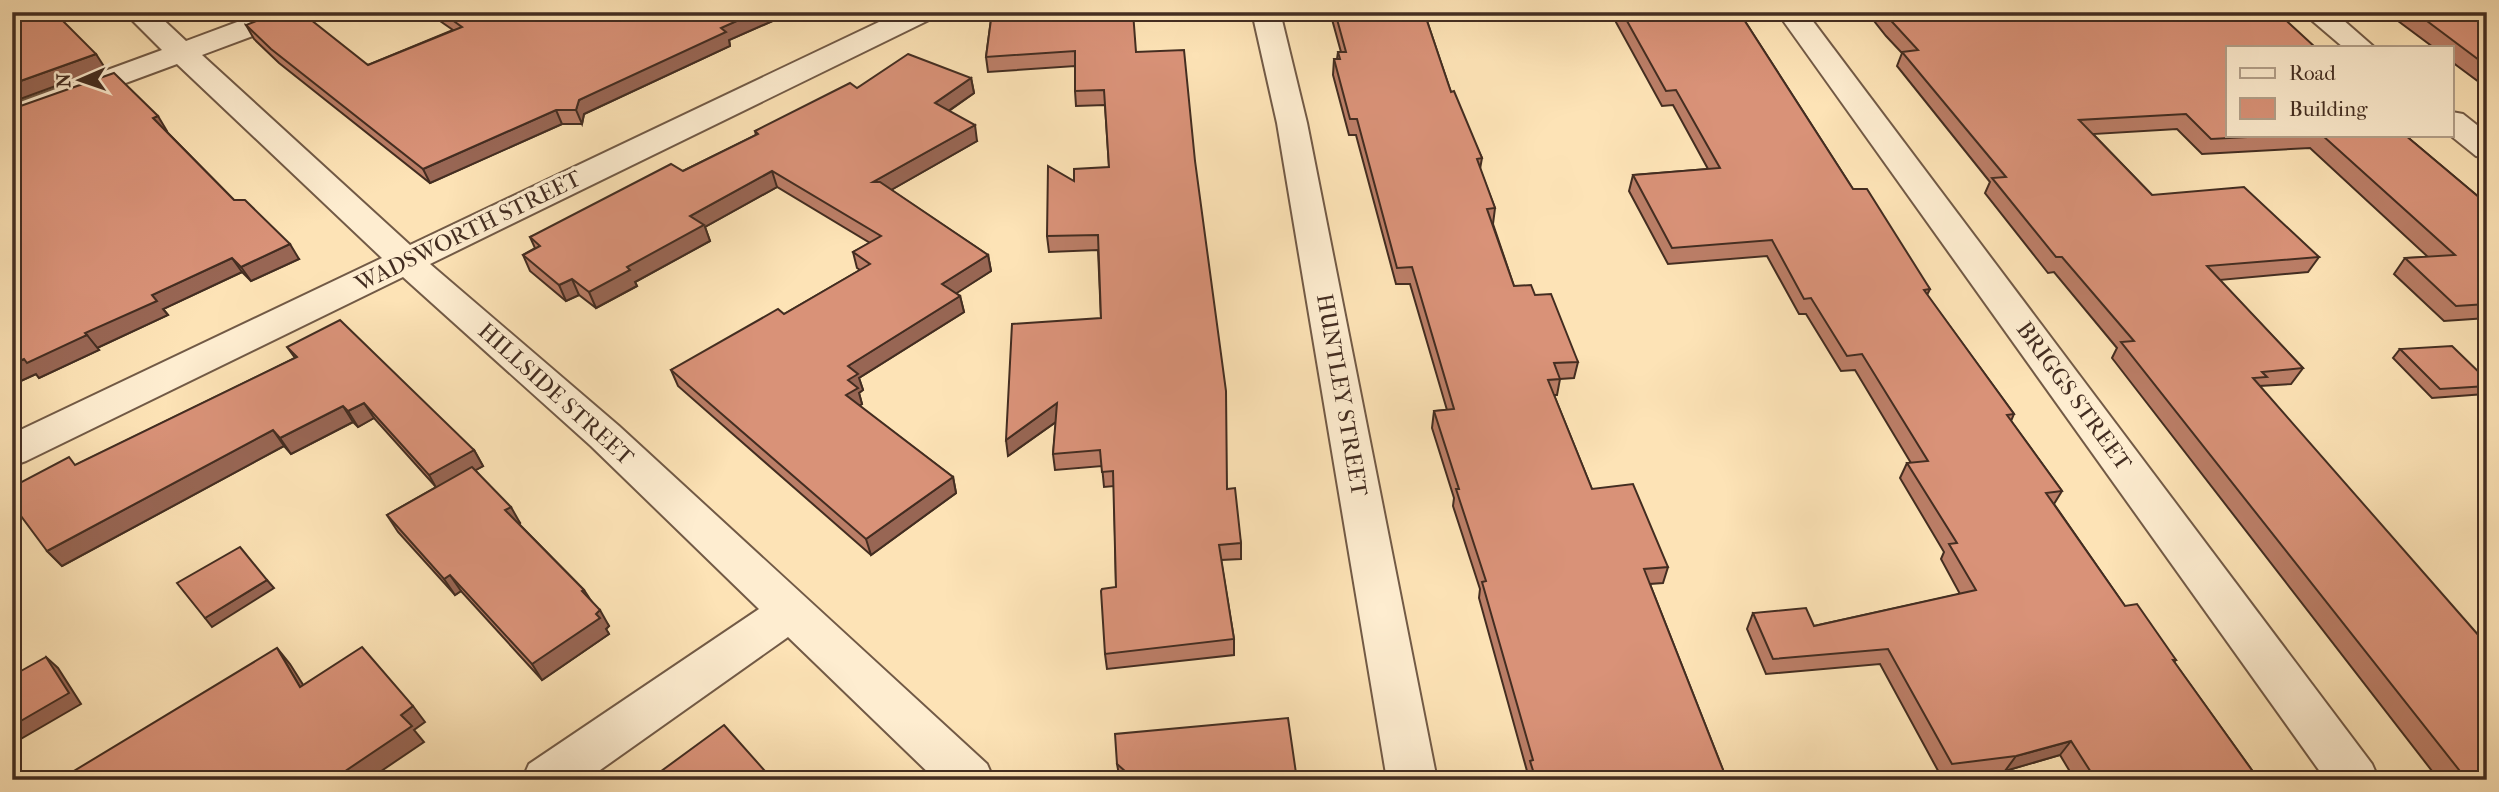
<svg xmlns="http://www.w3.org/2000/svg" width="2499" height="792" viewBox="0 0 2499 792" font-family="'IM FELL French Canon',serif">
<rect width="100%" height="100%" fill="#fde3b6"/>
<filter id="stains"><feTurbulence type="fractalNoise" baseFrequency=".00286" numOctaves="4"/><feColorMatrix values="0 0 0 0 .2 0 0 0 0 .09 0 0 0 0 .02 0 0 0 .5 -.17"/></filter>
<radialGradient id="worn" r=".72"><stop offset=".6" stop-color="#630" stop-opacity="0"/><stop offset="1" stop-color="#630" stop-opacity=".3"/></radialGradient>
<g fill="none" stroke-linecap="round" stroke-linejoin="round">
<defs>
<g id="street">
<path d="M 124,12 L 155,12 L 186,41 L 264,12 L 305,12 L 301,18 L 202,55 L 410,245 L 900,12 L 937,12 L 933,18 L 430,264 L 619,426 L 987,764 L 994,780 L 936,780 L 788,637 L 586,780 L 522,780 L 529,764 L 759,609 L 591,446 L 403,277 L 26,461 L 12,466 L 12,434 L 382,258 L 177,64 L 12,125 L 12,105 L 162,50 Z"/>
<path d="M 1252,12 L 1280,12 L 1307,123 L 1437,780 L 1387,780 L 1277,123 Z"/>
<path d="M 1777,12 L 1806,12 L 2372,764 L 2379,780 L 2326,780 Z"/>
<path d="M 2302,12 L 2334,12 L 2374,47 L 2343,47 Z"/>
<path d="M 2452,112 L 2463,114 L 2487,133 L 2487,158 L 2476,156 L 2450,135 Z"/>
</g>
</defs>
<use href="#street" stroke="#725a46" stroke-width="4"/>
<use href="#street" fill="#feedd0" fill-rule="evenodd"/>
</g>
<g fill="#bb7e67" stroke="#432d21" stroke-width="2">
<path d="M 222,12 L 256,12 L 233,21 Z"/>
<path d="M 427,12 L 793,12 L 729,40 L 730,46 L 584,114 L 582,124 L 562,124 L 430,183 L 279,63 L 254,39 L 246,25 L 368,65 L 453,30 Z"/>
<path d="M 992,12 L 1136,52 L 1227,489 L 1241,543 L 1241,559 L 1221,560 L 1234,639 L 1234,655 L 1107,669 L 1105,654 L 1116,587 L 1114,486 L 1104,487 L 1102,466 L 1055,470 L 1053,454 L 1056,422 L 1008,456 L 1101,318 L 1098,250 L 1049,252 L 1047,236 L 1074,181 L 1109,167 L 1105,105 L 1076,106 L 1075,91 L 1075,66 L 988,72 L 986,57 Z"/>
<path d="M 1330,12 L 1424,12 L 1451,92 L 1482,158 L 1480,169 L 1495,208 L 1493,224 L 1514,286 L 1535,295 L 1578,362 L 1574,378 L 1560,379 L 1557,395 L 1554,395 L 1592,489 L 1668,567 L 1663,583 L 1650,584 L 1727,780 L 1527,780 L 1526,776 L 1527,771 L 1479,598 L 1480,589 L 1453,506 L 1454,498 L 1432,428 L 1434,411 L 1447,410 L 1410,284 L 1396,284 L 1356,135 L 1349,135 L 1333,75 L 1334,59 L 1337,59 L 1338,52 L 1341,52 Z"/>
<path d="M 1613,12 L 1739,12 L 1853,189 L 1930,289 L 1927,295 L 2014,414 L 2011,421 L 2062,491 L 2054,504 L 2125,606 L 2176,660 L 2174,662 L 2259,780 L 2075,780 L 2060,755 L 2005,771 L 1942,778 L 1880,664 L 1766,674 L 1747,629 L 1753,613 L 1814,626 L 1960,594 L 1941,559 L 1944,552 L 1900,478 L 1907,463 L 1911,463 L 1855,370 L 1841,371 L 1806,314 L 1799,314 L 1767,256 L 1668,264 L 1629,191 L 1633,175 L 1708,169 L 1673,105 L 1662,106 L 1612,15 Z"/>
<path d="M 1867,12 L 2277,12 L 2228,135 L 2405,135 L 2487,204 L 2487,318 L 2444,321 L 2394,274 L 2405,258 L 2428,257 L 2310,148 L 2202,154 L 2177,129 L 2093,134 L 2152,195 L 2319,257 L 2308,272 L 2219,280 L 2303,368 L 2291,384 L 2260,386 L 2487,780 L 2439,780 L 2112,358 L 2117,348 L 2054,272 L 2048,273 L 1985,193 L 1990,182 L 1897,66 L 1902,53 L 1886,36 Z"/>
<path d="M 2386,12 L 2487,12 L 2487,88 L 2452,62 L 2452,47 L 2433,47 Z"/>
<path d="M 971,78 L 974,93 L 949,111 L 977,141 L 891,190 L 988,255 L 991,271 L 956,293 L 960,296 L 964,312 L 859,378 L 863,390 L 859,393 L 862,404 L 859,406 L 953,477 L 956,493 L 871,555 L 678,386 L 671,370 L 784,314 L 860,270 L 857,268 L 853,252 L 870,243 L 777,187 L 705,227 L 710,241 L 635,282 L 637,286 L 596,308 L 579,295 L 566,301 L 530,271 L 523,255 L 535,248 L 530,237 L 683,171 L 756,135 L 755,131 L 857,88 Z"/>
<path d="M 12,108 L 167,131 L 166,131 L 234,200 L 299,259 L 251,281 L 242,272 L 163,309 L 168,315 L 97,348 L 99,350 L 39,378 L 36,374 L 12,385 Z"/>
<path d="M 287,347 L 474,450 L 483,466 L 475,470 L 520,523 L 519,524 L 584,590 L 590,599 L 609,626 L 606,629 L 609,634 L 542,680 L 461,591 L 455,595 L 398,532 L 387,515 L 436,487 L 374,418 L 358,427 L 353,422 L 291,454 L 284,446 L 62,566 L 47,551 L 76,465 L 295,358 Z"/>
<path d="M 2400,349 L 2487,380 L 2487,392 L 2485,394 L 2432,398 L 2393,358 Z"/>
<path d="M 1117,764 L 1297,780 L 1120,780 Z"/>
</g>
<g fill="#986654" stroke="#432d21" stroke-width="2">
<path d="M 256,12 L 233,21 L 228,13 L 229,12 Z"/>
<path d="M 757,12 L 793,12 L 729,40 L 730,46 L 584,114 L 582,124 L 576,110 L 579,100 L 722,27 Z"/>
<path d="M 96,54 L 105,68 L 12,102 L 12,84 Z"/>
<path d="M 971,78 L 974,93 L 938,118 L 935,103 Z"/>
<path d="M 556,110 L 562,124 L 430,183 L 423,169 Z"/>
<path d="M 158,116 L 167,131 L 163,133 L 153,118 Z"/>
<path d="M 975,125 L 977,141 L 877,198 L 873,182 Z"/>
<path d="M 772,171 L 777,187 L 705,227 L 710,241 L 635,282 L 637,286 L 596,308 L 589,292 L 627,267 L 690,216 Z"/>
<path d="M 290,244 L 299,259 L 251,281 L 241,267 Z"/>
<path d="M 988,255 L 991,271 L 946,300 L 942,284 Z"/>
<path d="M 232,258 L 242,272 L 163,309 L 168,315 L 97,348 L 85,333 L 152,295 Z"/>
<path d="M 572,279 L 579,295 L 566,301 L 559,285 Z"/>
<path d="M 960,296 L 964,312 L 859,378 L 863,390 L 859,393 L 862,404 L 850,411 L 846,395 L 848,380 L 848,366 Z"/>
<path d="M 87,335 L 99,350 L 39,378 L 36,374 L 12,385 L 12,364 Z"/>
<path d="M 364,403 L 374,418 L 358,427 L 348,411 Z"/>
<path d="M 1057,403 L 1060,419 L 1008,456 L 1006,440 Z"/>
<path d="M 343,406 L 353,422 L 291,454 L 280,438 Z"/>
<path d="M 273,430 L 284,446 L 62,566 L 47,551 Z"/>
<path d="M 474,450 L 483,466 L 438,491 L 429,475 Z"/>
<path d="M 953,477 L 956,493 L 871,555 L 866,539 Z"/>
<path d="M 511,507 L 520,523 L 514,527 L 505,510 Z"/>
<path d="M 450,575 L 461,591 L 455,595 L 444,579 Z"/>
<path d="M 267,580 L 274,588 L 212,627 L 205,618 Z"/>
<path d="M 600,610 L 609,626 L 606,629 L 609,634 L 542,680 L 532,664 Z"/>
<path d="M 277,648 L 290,664 L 314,702 L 300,687 Z"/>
<path d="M 46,657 L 58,668 L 81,704 L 12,744 L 12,726 Z"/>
<path d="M 12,666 L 25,687 L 12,676 Z"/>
<path d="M 413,706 L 425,722 L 414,730 L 424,742 L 368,780 L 332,780 L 401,715 Z"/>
<path d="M 2071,741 L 2060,755 L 2005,771 L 2016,756 Z"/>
<path d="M 12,759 L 22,780 L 14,780 L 12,776 Z"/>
</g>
<g fill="#d99278" stroke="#432d21" stroke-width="2">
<path d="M 12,12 L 54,12 L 96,54 L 12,84 Z"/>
<path d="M 279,12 L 301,12 L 368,65 L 462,27 L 441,12 L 757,12 L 721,28 L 726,32 L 579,100 L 576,110 L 556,110 L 423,169 L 271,49 L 246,25 Z"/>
<path d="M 992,12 L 1133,12 L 1136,52 L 1184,50 L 1195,161 L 1226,391 L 1227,489 L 1235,488 L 1241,543 L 1219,545 L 1234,639 L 1105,654 L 1101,591 L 1102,589 L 1116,587 L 1113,471 L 1102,472 L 1100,450 L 1053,454 L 1057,403 L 1006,440 L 1012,324 L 1101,318 L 1098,235 L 1047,236 L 1048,166 L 1074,181 L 1074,169 L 1109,167 L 1104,90 L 1075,91 L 1075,51 L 986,57 Z"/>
<path d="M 1335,12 L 1424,12 L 1451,92 L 1454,91 L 1482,158 L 1477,159 L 1495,208 L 1487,209 L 1514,286 L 1531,285 L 1535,295 L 1551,294 L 1578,362 L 1554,363 L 1560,379 L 1548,380 L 1592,489 L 1633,484 L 1668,567 L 1644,569 L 1727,780 L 1536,780 L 1530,761 L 1533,760 L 1482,582 L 1486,581 L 1456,489 L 1459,489 L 1434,411 L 1454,409 L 1412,267 L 1397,268 L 1357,119 L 1350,119 L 1334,59 L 1340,59 L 1338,52 L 1346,52 Z"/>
<path d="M 1622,12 L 1739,12 L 1853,189 L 1867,189 L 1930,289 L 1924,290 L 2014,414 L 2007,415 L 2062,491 L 2046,493 L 2125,606 L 2137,604 L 2176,660 L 2173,660 L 2259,780 L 2096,780 L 2071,741 L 2016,756 L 1952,764 L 1888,649 L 1773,659 L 1753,613 L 1806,608 L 1814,626 L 1976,590 L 1949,544 L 1957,543 L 1907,463 L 1928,461 L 1862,354 L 1847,356 L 1811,298 L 1804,299 L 1772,240 L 1672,248 L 1633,175 L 1720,168 L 1676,90 L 1666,91 Z"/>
<path d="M 1883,12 L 2277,12 L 2315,47 L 2228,47 L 2228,135 L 2285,135 L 2211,139 L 2186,114 L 2079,120 L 2152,195 L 2244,187 L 2319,257 L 2207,266 L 2303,368 L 2262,372 L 2267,377 L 2253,378 L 2487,645 L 2487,780 L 2467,780 L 2121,342 L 2134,341 L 2062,257 L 2056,257 L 1992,178 L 2006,177 L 1902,52 L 1918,50 Z"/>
<path d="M 2415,12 L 2487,12 L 2487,66 Z"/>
<path d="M 908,54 L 971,78 L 935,103 L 975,125 L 873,182 L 880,182 L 988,255 L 942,284 L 960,296 L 848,366 L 858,374 L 848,380 L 858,388 L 846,395 L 953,477 L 866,539 L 671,370 L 778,309 L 784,314 L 870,264 L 853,252 L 881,236 L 772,171 L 690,216 L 704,225 L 627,267 L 630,270 L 589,292 L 572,279 L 559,285 L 523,255 L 540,246 L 530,237 L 671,164 L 683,171 L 758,134 L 755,131 L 850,83 L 857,88 Z"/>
<path d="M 114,73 L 158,116 L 153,118 L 234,200 L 245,200 L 290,244 L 241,267 L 232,258 L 152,295 L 157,301 L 85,333 L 87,335 L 27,363 L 24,359 L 12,364 L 12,109 Z"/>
<path d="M 2322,135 L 2405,135 L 2487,204 L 2487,304 L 2456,306 L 2405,258 L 2455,255 Z"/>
<path d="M 340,320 L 474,450 L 429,475 L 364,403 L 348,411 L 343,406 L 280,438 L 273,430 L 47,551 L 12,504 L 12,487 L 69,457 L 75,465 L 297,357 L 287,347 Z"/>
<path d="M 2452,346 L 2487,380 L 2487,386 L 2440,389 L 2400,349 Z"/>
<path d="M 472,467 L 511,507 L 505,510 L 584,590 L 582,591 L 600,610 L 596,614 L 600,618 L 532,664 L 450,575 L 444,579 L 387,515 Z"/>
<path d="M 240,547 L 267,580 L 205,618 L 177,583 Z"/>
<path d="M 362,647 L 413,706 L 401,715 L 412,726 L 332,780 L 59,780 L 277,648 L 300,687 Z"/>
<path d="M 46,657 L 69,693 L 12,726 L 12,676 Z"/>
<path d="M 1288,718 L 1297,780 L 1135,780 L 1117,764 L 1115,734 Z"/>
<path d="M 724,725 L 773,780 L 649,780 Z"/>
</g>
<g text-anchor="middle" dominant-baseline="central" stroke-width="7" stroke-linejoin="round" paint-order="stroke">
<g font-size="23" fill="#432d21" stroke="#feedd0">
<text transform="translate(468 231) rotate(-26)">WADSWORTH STREET</text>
<text transform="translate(556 394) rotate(42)">HILLSIDE STREET</text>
<text transform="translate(1342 395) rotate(80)">HUNTLEY STREET</text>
<text transform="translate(2074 396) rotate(54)">BRIGGS STREET</text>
</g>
</g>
<rect width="2499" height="792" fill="none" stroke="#fde3b6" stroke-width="42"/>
<rect x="14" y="14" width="2471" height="764" fill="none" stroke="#432d21" stroke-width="3.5"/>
<rect x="21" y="21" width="2457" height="750" fill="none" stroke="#432d21" stroke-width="2"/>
<rect x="2226" y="46" width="228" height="91" fill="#feedd0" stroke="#b3a08a" stroke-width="2"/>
<rect x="2240" y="68" width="35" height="10" fill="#feedd0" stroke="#b3a08a" stroke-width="2"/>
<text x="2289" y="80" font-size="21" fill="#432d21">Road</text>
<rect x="2240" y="98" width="35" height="21" fill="#d99278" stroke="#b3a08a" stroke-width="2"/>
<text x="2289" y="116" font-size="21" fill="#432d21">Building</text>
<g transform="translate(80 80) rotate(268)" stroke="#feedd0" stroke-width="5" paint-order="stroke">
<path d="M0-5L12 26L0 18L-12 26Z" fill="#432d21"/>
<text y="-10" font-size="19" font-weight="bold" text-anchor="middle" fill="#432d21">N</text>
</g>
<rect width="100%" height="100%" filter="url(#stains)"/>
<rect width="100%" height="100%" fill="url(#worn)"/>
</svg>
